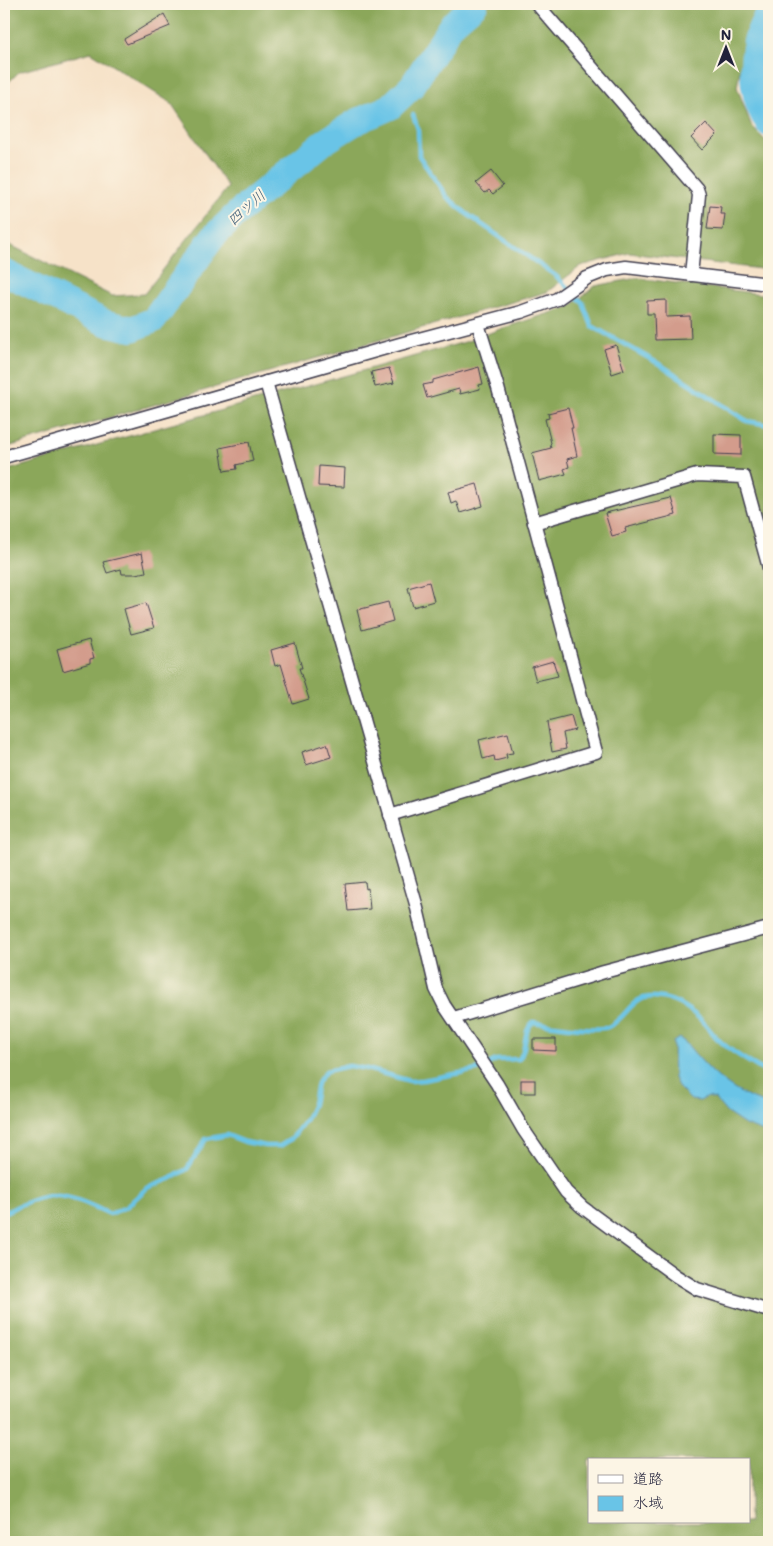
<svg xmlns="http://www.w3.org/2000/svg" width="773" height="1546" viewBox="0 0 773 1546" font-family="Mali,'Klee One',sans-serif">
<rect width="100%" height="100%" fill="#fcf5e5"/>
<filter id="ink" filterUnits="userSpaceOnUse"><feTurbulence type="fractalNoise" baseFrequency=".02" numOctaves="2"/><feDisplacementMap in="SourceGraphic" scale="10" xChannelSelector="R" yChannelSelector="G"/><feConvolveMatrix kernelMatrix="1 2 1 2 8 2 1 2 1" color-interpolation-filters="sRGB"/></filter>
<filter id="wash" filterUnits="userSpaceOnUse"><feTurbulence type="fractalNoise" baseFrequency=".0096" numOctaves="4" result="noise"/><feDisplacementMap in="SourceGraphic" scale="20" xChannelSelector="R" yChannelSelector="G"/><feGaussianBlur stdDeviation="1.12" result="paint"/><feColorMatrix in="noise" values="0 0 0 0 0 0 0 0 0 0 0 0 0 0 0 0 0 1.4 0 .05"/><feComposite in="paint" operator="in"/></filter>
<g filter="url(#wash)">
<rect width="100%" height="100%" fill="#f6e2c8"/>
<g fill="#8ba75a" stroke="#56644a" fill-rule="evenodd">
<path d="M 4,4 L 761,4 L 746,36 L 737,87 L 752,127 L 769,144 L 769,270 L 629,253 L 581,266 L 547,292 L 4,448 L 4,242 L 112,296 L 144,294 L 228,187 L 171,103 L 91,52 L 19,72 L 4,87 Z"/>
<path d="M 637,278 L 769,295 L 769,1539 L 766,1541 L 767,1542 L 4,1542 L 4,471 L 465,342 L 503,328 L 569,307 L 595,286 ZM 589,1460 L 749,1460 L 749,1522 L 589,1522 Z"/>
</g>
<path fill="#69c4e7" stroke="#467391" d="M 679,1038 C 688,1043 691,1050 698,1057 C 718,1080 740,1097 769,1104 L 769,1134 L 745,1125 L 727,1113 L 715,1099 L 707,1097 L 700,1101 L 691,1100 L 679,1088 L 674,1078 L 673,1042 Z"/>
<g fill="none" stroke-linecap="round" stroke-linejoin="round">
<g stroke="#69c4e7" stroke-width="4.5">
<path d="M 413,115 L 418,129 L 419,156 L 447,197 L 467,214 L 556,276 L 583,303 L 592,326 L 661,365 L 747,421 L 769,425"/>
<path d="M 4,1213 C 18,1205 43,1194 59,1196 C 77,1198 94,1207 110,1214 L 126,1207 L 147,1188 L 170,1179 L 187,1169 L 206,1139 L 227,1135 L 245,1142 L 266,1146 L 280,1146 L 291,1139 L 306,1119 L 313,1104 L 317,1083 L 326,1071 L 349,1066 L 367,1069 L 410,1081 L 423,1080 L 477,1070 L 496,1060 L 519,1059 C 528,1048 522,1031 533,1022 C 547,1024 597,1032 608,1027 C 631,1016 629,992 662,998 C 676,1000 694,1012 704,1023 C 709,1028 713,1035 719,1040 C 733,1054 753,1064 769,1074"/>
</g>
<g stroke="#69c4e7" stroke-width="26">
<path d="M 769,10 C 765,20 758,31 756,42 C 750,68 752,102 769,124"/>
<path d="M 4,272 L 106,323 L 132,329 L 154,320 L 213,237 L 242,209 L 324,142 L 356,122 L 390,107 L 412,86 L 452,24 L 475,4"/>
</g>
</g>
<g id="blocks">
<g fill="#d39c8c">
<path d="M 164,14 L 170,26 L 127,44 L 124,39 Z"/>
<path d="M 706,123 L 717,135 L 702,150 L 691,138 Z"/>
<path d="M 491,171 L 503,186 L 493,194 L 489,190 L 485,193 L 476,183 Z"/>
<path d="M 710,206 L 721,207 L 720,214 L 725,214 L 723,230 L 707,229 Z"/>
<path d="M 666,300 L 666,317 L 690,316 L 691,339 L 655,340 L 654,314 L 647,314 L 647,301 Z"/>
<path d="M 616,345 L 624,370 L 612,374 L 604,349 Z"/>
<path d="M 479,367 L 483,384 L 479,385 L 480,389 L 460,394 L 459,389 L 427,398 L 423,385 L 433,383 L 433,380 Z"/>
<path d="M 389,368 L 394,383 L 375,387 L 371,372 Z"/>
<path d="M 568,408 L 573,428 L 571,428 L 577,456 L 567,459 L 569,467 L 564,469 L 566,474 L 539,481 L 532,453 L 551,448 L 550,444 L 551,443 L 545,419 L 549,418 L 548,413 Z"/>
<path d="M 714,434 L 741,435 L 741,455 L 714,454 Z"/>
<path d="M 249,442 L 253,461 L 236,465 L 237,469 L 224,471 L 220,448 Z"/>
<path d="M 319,466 L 345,468 L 344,487 L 318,486 Z"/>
<path d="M 477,484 L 483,506 L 460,513 L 456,501 L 451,503 L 448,492 Z"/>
<path d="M 671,498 L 676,515 L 625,528 L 626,532 L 612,536 L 605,513 Z"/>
<path d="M 142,553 L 146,572 L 135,574 L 122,574 L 121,569 L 107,573 L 103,562 Z"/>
<path d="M 429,582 L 434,601 L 413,607 L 408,588 Z"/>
<path d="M 388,602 L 393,621 L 362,630 L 357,610 Z"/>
<path d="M 146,603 L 154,628 L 131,634 L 124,609 Z"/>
<path d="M 89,640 L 94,658 L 90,659 L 90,663 L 63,671 L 57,649 Z"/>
<path d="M 295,643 L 302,668 L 299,668 L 309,699 L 293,704 L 281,664 L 275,666 L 271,650 Z"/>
<path d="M 553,661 L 558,676 L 536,681 L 532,667 Z"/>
<path d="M 571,716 L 575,730 L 563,733 L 566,749 L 552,752 L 547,722 Z"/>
<path d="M 508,733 L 513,753 L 506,754 L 507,758 L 495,761 L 494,756 L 483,759 L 479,740 Z"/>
<path d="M 327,744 L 331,757 L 306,765 L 302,752 Z"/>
<path d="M 365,882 L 366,889 L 368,888 L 370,909 L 348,911 L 345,884 Z"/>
<path d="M 533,1039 L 556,1039 L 556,1051 L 533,1050 Z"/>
<rect x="521" y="1080" width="14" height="13"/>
</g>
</g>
</g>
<g filter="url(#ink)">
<use href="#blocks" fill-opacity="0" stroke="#423f50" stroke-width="1"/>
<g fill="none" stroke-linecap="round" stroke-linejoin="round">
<defs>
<g id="street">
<path d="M 537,4 L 697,189 L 699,195 L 691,275"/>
<path d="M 266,382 L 416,904 L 436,989 L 444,1005 L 497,1084 L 523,1129 L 566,1192 L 582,1207 L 676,1276 L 697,1289 L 769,1311"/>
<path d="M 4,457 L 400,344 L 521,312 L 557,299 L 587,278 L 607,270 L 626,267 L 769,284"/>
<path d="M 534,523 L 697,475 L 744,477 L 769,568"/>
<path d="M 390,815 L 596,752 L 498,388 L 478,324"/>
<path d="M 454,1018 L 604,972 L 769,928"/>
</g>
</defs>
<use href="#street" stroke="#423f50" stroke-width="15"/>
<use href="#street" stroke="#fff" stroke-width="12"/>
</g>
</g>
<g text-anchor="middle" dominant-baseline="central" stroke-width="4" stroke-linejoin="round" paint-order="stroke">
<g font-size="15" font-style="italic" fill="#3b5b77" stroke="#fcf5e5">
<text transform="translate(246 207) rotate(-42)">四ツ川</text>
</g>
</g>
<rect width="773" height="1546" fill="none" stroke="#fcf5e5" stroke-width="20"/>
<rect x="588" y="1458" width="162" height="65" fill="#fcf5e5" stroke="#a5a1a1"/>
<rect x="598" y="1475" width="25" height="8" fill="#ffffff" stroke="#a5a1a1"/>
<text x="633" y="1484" font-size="15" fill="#22223b">道路</text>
<rect x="598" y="1496" width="25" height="15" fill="#69c4e7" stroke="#a5a1a1"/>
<text x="633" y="1508" font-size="15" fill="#22223b">水域</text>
<g transform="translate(726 48)" stroke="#fcf5e5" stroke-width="4" paint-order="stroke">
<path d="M0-4L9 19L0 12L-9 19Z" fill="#22223b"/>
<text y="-8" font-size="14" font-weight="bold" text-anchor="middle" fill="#22223b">N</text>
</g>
</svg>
